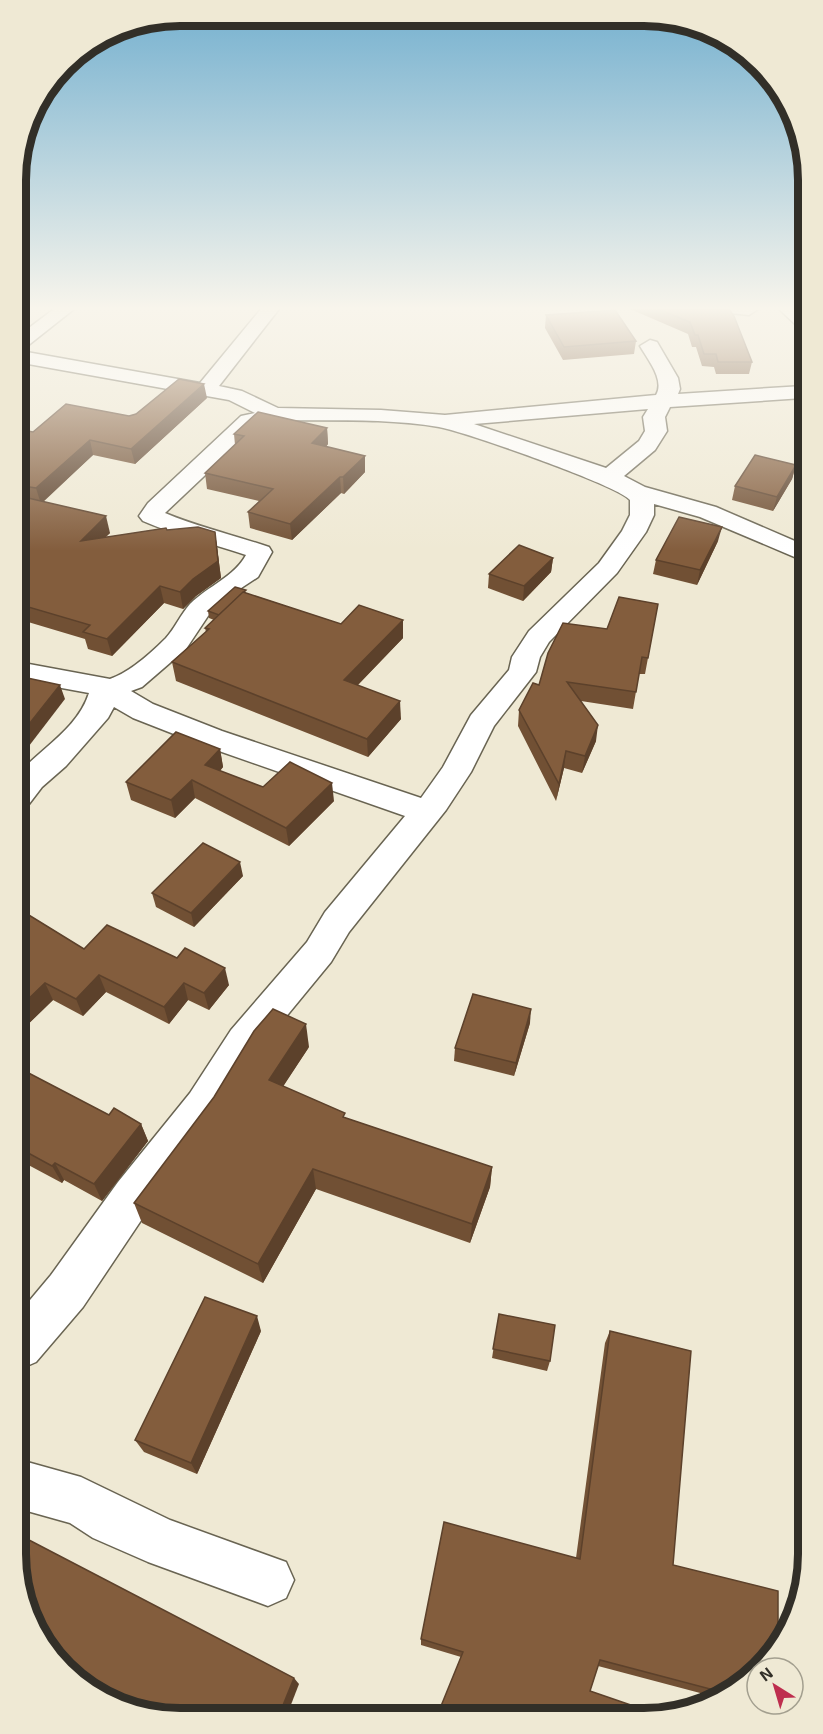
<svg xmlns="http://www.w3.org/2000/svg" width="823" height="1734" viewBox="0 0 823 1734" font-family="'Exo 2',sans-serif">
<rect width="100%" height="100%" fill="#efe9d4"/>
<g fill="none" stroke-linecap="round" stroke-linejoin="round">
<defs>
<g id="street">
<path d="M 54,309 L 74,309 L 21,351 L 200,383 L 261,309 L 279,309 L 219,386 L 242,391 L 278,408 L 381,410 L 445,415 L 656,395 C 665,380 648,360 640,346 L 650,340 L 657,342 L 678,378 L 680,389 L 678,394 L 803,386 L 803,398 L 670,407 L 665,417 L 667,431 L 655,450 L 624,476 L 645,487 L 716,507 L 804,545 L 804,561 L 700,517 L 654,504 L 654,515 L 646,532 L 617,573 L 549,642 L 540,657 L 536,672 L 494,726 L 471,772 L 446,810 L 349,932 L 331,962 L 257,1052 L 218,1117 L 148,1210 L 83,1307 L 36,1362 L 20,1369 L 20,1312 L 51,1275 L 118,1182 L 190,1093 L 231,1030 L 307,942 L 325,912 L 405,816 L 202,745 L 133,718 L 114,707 L 108,718 L 66,766 L 42,787 L 29,804 L 18,807 L 18,774 C 42,748 78,728 89,693 L 18,680 L 18,662 L 110,679 C 130,672 151,653 166,638 C 175,628 181,614 190,604 C 208,586 234,577 246,555 C 211,543 177,536 143,521 L 139,516 L 148,503 L 241,416 L 255,413 L 229,400 L 17,362 L 17,337 ZM 648,409 L 643,417 L 645,431 L 639,441 L 606,468 L 474,424 ZM 275,420 C 329,421 386,418 439,427 C 463,431 620,486 630,500 L 630,515 L 622,531 L 599,563 L 529,631 L 512,657 L 509,670 L 471,715 L 443,767 L 421,798 L 222,731 L 153,704 L 131,691 L 142,687 L 186,649 L 208,616 L 226,598 L 258,577 L 272,552 L 269,547 C 234,535 198,527 165,513 L 257,426 Z"/>
<path d="M 728,309 L 758,309 L 749,315 L 730,313 Z"/>
<path d="M 779,309 L 799,309 L 803,312 L 803,327 L 796,325 Z"/>
<path d="M 20,1460 L 81,1477 L 170,1520 L 286,1562 L 294,1580 L 286,1598 L 268,1606 L 148,1562 L 93,1538 L 70,1523 L 20,1509 Z"/>
</g>
</defs>
<use href="#street" stroke="#696452" stroke-width="3"/>
<use href="#street" fill="#fff" fill-rule="evenodd"/>
</g>
<g fill="#715034">
<path d="M 630,309 L 729,309 L 752,362 L 749,374 L 716,374 L 714,367 L 702,366 L 696,347 L 692,347 L 688,334 Z"/>
<path d="M 546,315 L 636,341 L 634,354 L 563,360 L 545,328 Z"/>
<path d="M 207,398 L 135,464 L 93,455 L 43,501 L 110,533 L 105,537 L 167,530 L 215,532 L 221,578 L 196,596 L 183,609 L 164,603 L 112,656 L 88,649 L 85,639 L 18,619 L 17,507 L 25,501 L 17,500 L 17,429 L 33,432 L 129,416 Z"/>
<path d="M 327,428 L 328,444 L 326,447 L 365,456 L 365,472 L 344,494 L 341,493 L 292,540 L 250,528 L 248,512 L 259,501 L 207,489 L 205,473 L 235,445 L 234,434 Z"/>
<path d="M 796,465 L 792,479 L 773,511 L 732,500 L 735,486 Z"/>
<path d="M 718,541 L 697,585 L 653,574 L 656,560 Z"/>
<path d="M 553,558 L 551,572 L 523,601 L 488,588 L 489,574 Z"/>
<path d="M 246,593 L 341,624 L 403,620 L 403,638 L 358,685 L 401,719 L 368,757 L 176,681 L 172,662 L 206,632 L 205,628 L 214,620 L 209,618 L 208,611 Z"/>
<path d="M 658,604 L 645,674 L 639,674 L 633,709 L 581,701 L 596,741 L 582,773 L 564,768 L 556,801 L 518,726 L 519,710 L 607,629 Z"/>
<path d="M 220,749 L 223,767 L 220,771 L 263,787 L 334,801 L 289,846 L 195,798 L 175,818 L 131,800 L 126,782 Z"/>
<path d="M 243,876 L 194,927 L 156,907 L 152,893 Z"/>
<path d="M 19,909 L 84,949 L 229,985 L 209,1010 L 188,1000 L 169,1024 L 106,992 L 83,1016 L 53,1000 L 19,1033 Z"/>
<path d="M 530,1023 L 514,1076 L 454,1061 L 455,1048 Z"/>
<path d="M 309,1047 L 283,1086 L 346,1118 L 492,1167 L 490,1187 L 470,1243 L 316,1189 L 263,1283 L 142,1223 L 134,1203 Z"/>
<path d="M 19,1068 L 109,1115 L 141,1124 L 148,1141 L 102,1201 L 64,1180 L 62,1183 L 19,1160 Z"/>
<path d="M 499,1314 L 550,1361 L 547,1371 L 492,1358 Z"/>
<path d="M 261,1331 L 197,1474 L 144,1452 L 135,1440 Z"/>
<path d="M 610,1331 L 673,1565 L 735,1691 L 719,1698 L 598,1666 L 590,1691 L 654,1713 L 438,1714 L 461,1657 L 421,1645 L 421,1639 L 576,1558 L 605,1343 Z"/>
</g>
<g fill="#5c412b">
<path d="M 204,384 L 207,398 L 135,464 L 131,449 Z"/>
<path d="M 327,428 L 328,444 L 313,459 L 312,443 Z"/>
<path d="M 90,440 L 93,455 L 41,504 L 36,488 Z"/>
<path d="M 365,456 L 365,472 L 344,494 L 343,477 Z"/>
<path d="M 796,465 L 792,479 L 773,511 L 777,497 Z"/>
<path d="M 340,477 L 341,493 L 292,540 L 290,524 Z"/>
<path d="M 106,516 L 110,533 L 85,558 L 81,541 Z"/>
<path d="M 722,527 L 718,541 L 697,585 L 700,570 Z"/>
<path d="M 215,532 L 221,578 L 196,596 L 183,609 L 180,592 Z"/>
<path d="M 553,558 L 551,572 L 523,601 L 524,586 Z"/>
<path d="M 160,586 L 164,603 L 112,656 L 107,639 Z"/>
<path d="M 403,620 L 403,638 L 345,698 L 344,680 Z"/>
<path d="M 60,685 L 65,699 L 19,759 L 18,738 Z"/>
<path d="M 400,701 L 401,719 L 368,757 L 367,739 Z"/>
<path d="M 598,725 L 596,741 L 582,773 L 585,756 Z"/>
<path d="M 220,749 L 223,767 L 209,783 L 205,765 Z"/>
<path d="M 566,751 L 564,768 L 556,801 L 559,784 Z"/>
<path d="M 192,780 L 195,798 L 175,818 L 171,800 Z"/>
<path d="M 332,783 L 334,801 L 289,846 L 286,828 Z"/>
<path d="M 240,862 L 243,876 L 194,927 L 191,913 Z"/>
<path d="M 225,968 L 229,985 L 209,1010 L 204,993 Z"/>
<path d="M 99,975 L 106,992 L 83,1016 L 76,999 Z"/>
<path d="M 45,983 L 53,1000 L 19,1033 L 19,1008 Z"/>
<path d="M 184,983 L 188,1000 L 169,1024 L 164,1007 Z"/>
<path d="M 531,1009 L 530,1023 L 514,1076 L 516,1063 Z"/>
<path d="M 306,1024 L 309,1047 L 273,1102 L 269,1080 Z"/>
<path d="M 141,1124 L 148,1141 L 102,1201 L 94,1184 Z"/>
<path d="M 55,1163 L 64,1180 L 62,1183 L 52,1166 Z"/>
<path d="M 492,1167 L 490,1187 L 470,1243 L 472,1224 Z"/>
<path d="M 313,1169 L 316,1189 L 263,1283 L 258,1264 Z"/>
<path d="M 257,1316 L 261,1331 L 197,1474 L 191,1463 Z"/>
<path d="M 294,1678 L 299,1684 L 287,1715 L 279,1715 Z"/>
</g>
<g fill="#835d3d" stroke="#5c412b" stroke-width="1.5">
<path d="M 658,309 L 729,309 L 734,316 L 752,362 L 718,362 L 716,354 L 704,354 L 698,335 L 695,335 L 690,322 Z"/>
<path d="M 615,310 L 636,341 L 564,347 L 546,315 Z"/>
<path d="M 179,379 L 204,384 L 131,449 L 90,440 L 36,488 L 17,485 L 17,429 L 33,432 L 66,404 L 129,416 L 136,414 Z"/>
<path d="M 258,412 L 327,428 L 312,443 L 365,456 L 343,477 L 340,477 L 290,524 L 248,512 L 273,489 L 205,473 L 244,436 L 234,434 Z"/>
<path d="M 755,455 L 796,465 L 777,497 L 735,486 Z"/>
<path d="M 28,498 L 106,516 L 81,541 L 166,528 L 167,530 L 198,527 L 215,532 L 218,561 L 193,579 L 180,592 L 160,586 L 107,639 L 83,632 L 90,625 L 18,604 L 17,507 Z"/>
<path d="M 679,517 L 722,527 L 700,570 L 656,560 Z"/>
<path d="M 519,545 L 553,558 L 524,586 L 489,574 Z"/>
<path d="M 235,587 L 246,590 L 219,615 L 208,611 Z"/>
<path d="M 243,592 L 341,624 L 359,605 L 403,620 L 344,680 L 400,701 L 367,739 L 172,662 L 209,629 L 205,628 Z"/>
<path d="M 619,597 L 658,604 L 648,658 L 642,657 L 636,692 L 567,682 L 598,725 L 585,756 L 566,751 L 559,784 L 519,710 L 533,683 L 539,685 L 548,653 L 563,623 L 607,629 Z"/>
<path d="M 18,676 L 60,685 L 18,738 Z"/>
<path d="M 176,732 L 220,749 L 205,765 L 263,787 L 290,762 L 332,783 L 286,828 L 192,780 L 171,800 L 126,782 Z"/>
<path d="M 203,843 L 240,862 L 191,913 L 152,893 Z"/>
<path d="M 19,909 L 84,949 L 107,925 L 177,958 L 185,948 L 225,968 L 204,993 L 184,983 L 164,1007 L 99,975 L 76,999 L 45,983 L 19,1008 Z"/>
<path d="M 473,994 L 531,1009 L 516,1063 L 455,1048 Z"/>
<path d="M 273,1009 L 306,1024 L 269,1080 L 345,1113 L 343,1117 L 492,1167 L 472,1224 L 313,1169 L 258,1264 L 134,1203 L 214,1097 L 254,1031 Z"/>
<path d="M 19,1068 L 109,1115 L 114,1108 L 141,1124 L 94,1184 L 55,1163 L 52,1166 L 19,1148 Z"/>
<path d="M 205,1297 L 257,1316 L 191,1463 L 135,1440 Z"/>
<path d="M 499,1314 L 555,1325 L 550,1361 L 493,1349 Z"/>
<path d="M 610,1331 L 691,1351 L 673,1565 L 778,1591 L 778,1644 L 774,1655 L 760,1668 L 757,1668 L 757,1670 L 735,1691 L 729,1694 L 600,1660 L 590,1691 L 654,1713 L 444,1714 L 439,1711 L 463,1652 L 421,1639 L 444,1522 L 580,1559 Z"/>
<path d="M 29,1540 L 294,1678 L 279,1715 L 148,1716 L 142,1713 L 144,1708 L 61,1662 L 21,1597 L 21,1555 Z"/>
</g>
<linearGradient id="sky" x2="0" y2="1"><stop stop-color="#74b0cf"/><stop offset="0.56" stop-color="#f8f5ec"/><stop offset="1" stop-color="#f8f5ec" stop-opacity="0"/></linearGradient>
<rect width="823" height="551" fill="url(#sky)"/>
<path d="M0 0H823V1734H0ZM180 26H644A154 154 0 0 1 798 180V1554A154 154 0 0 1 644 1708H180A154 154 0 0 1 26 1554V180A154 154 0 0 1 180 26Z" fill="#efe9d4" fill-rule="evenodd"/>
<path fill="none" stroke="#322f28" stroke-width="8" d="M180 26H644A154 154 0 0 1 798 180V1554A154 154 0 0 1 644 1708H180A154 154 0 0 1 26 1554V180A154 154 0 0 1 180 26Z"/>
<g transform="translate(775 1686) rotate(323)"><circle r="28" fill="#efe9d4" stroke="#a39f8f" stroke-width="1.5"/>
<path d="M0-4.5L10 22L0 15L-10 22Z" fill="#be2e4e"/>
<text y="-9" font-size="16" font-weight="bold" text-anchor="middle" fill="#322f28">N</text>
</g>
</svg>
